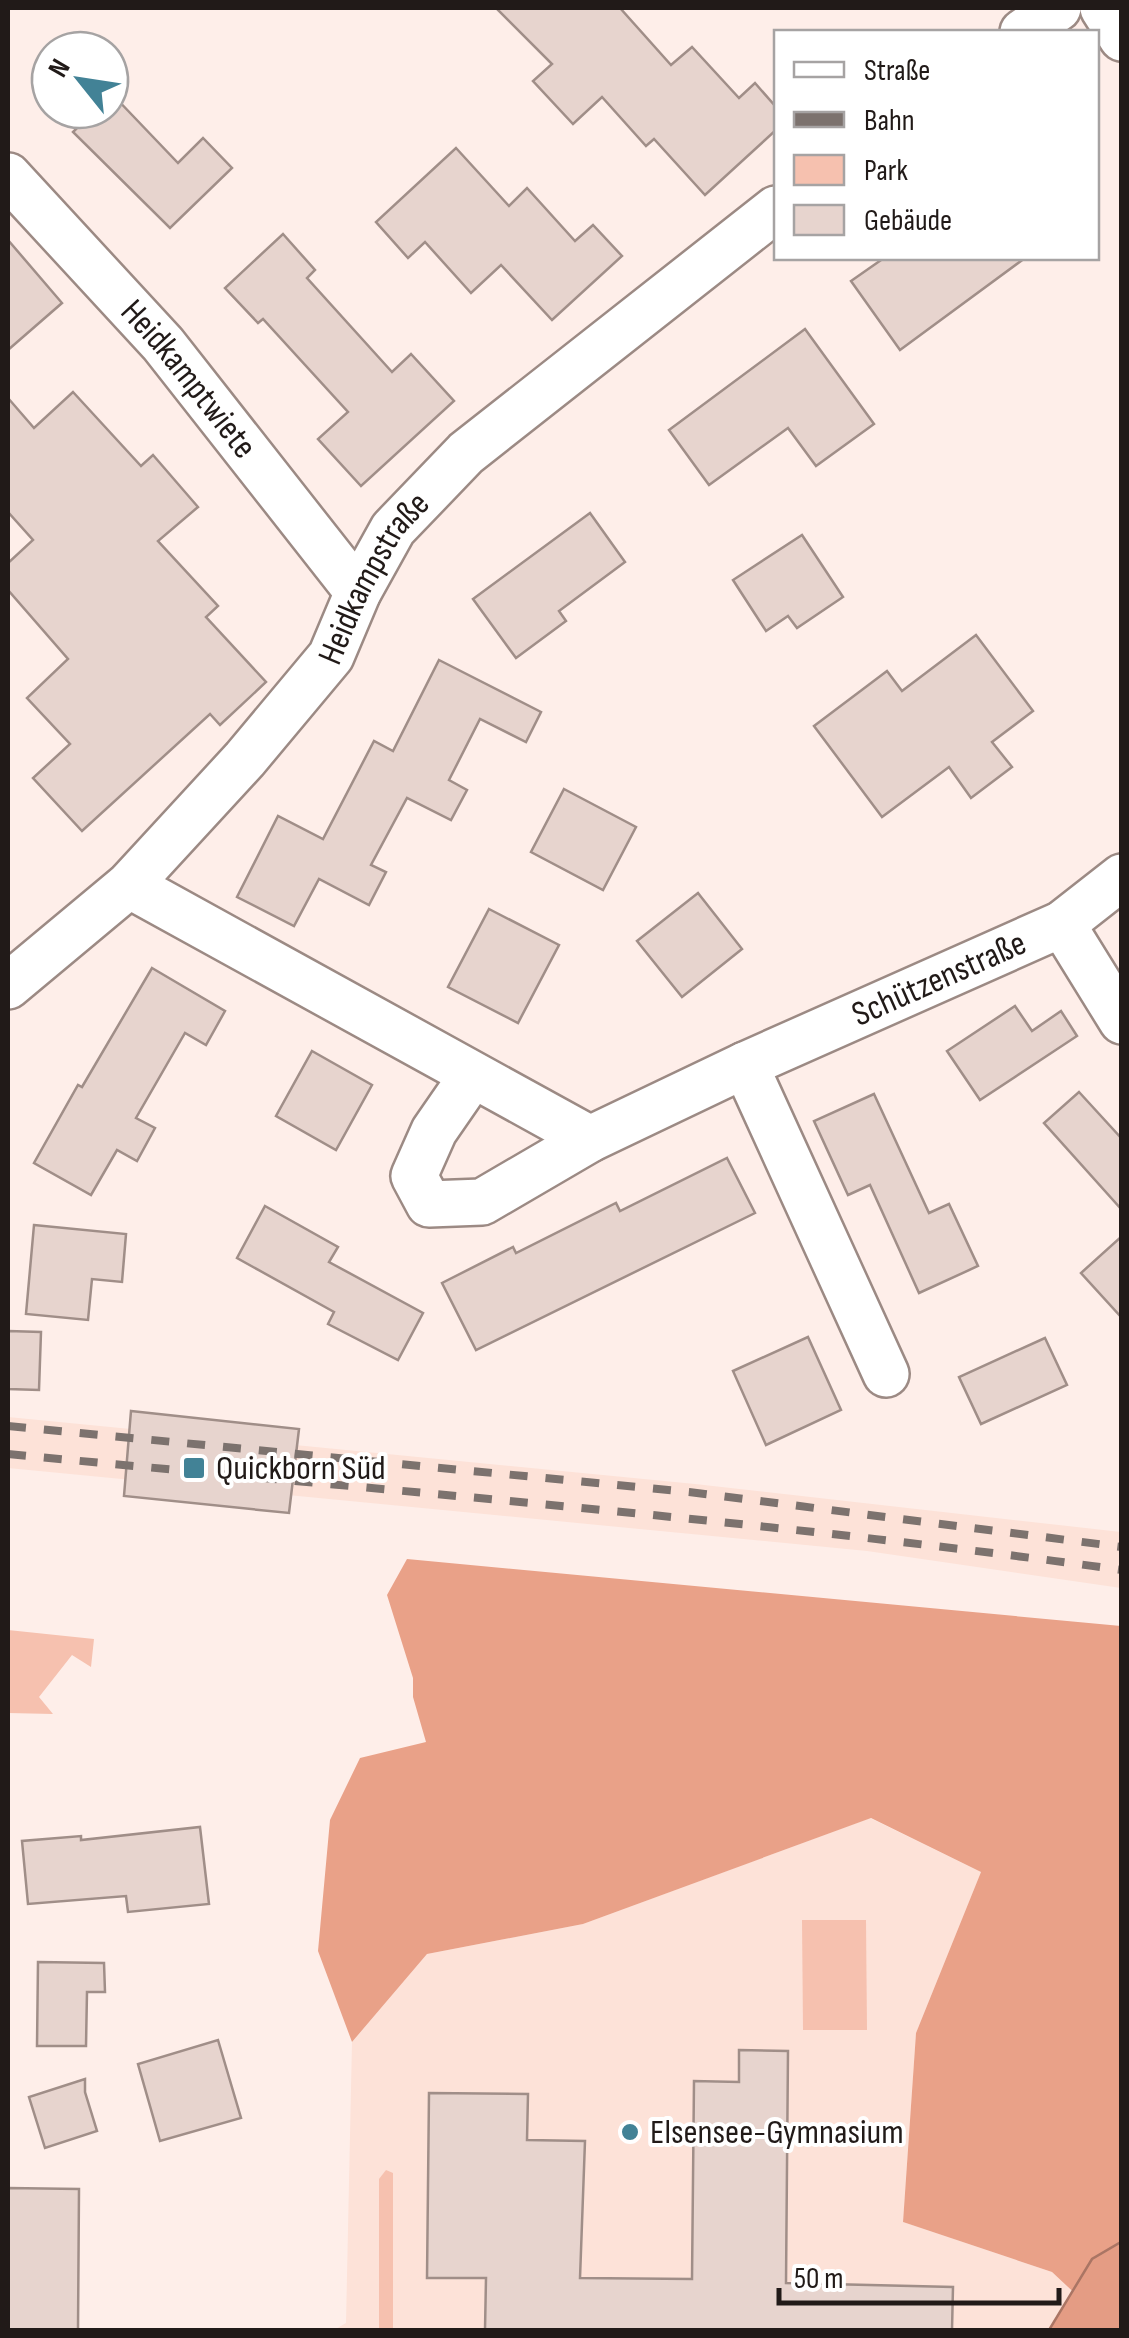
<svg xmlns="http://www.w3.org/2000/svg" width="1129" height="2338" viewBox="0 0 1129 2338" font-family="'Sofia Sans Condensed',sans-serif">
<rect width="100%" height="100%" fill="#feeee9"/>
<g fill="#fde2d8">
<path d="M 8,1417 L 695,1484 L 1121,1532 L 1121,1588 L 867,1551 L 8,1468 Z"/>
<path d="M 870,1818 L 981,1872 L 916,2033 L 903,2222 L 1052,2272 L 1114,2330 L 334,2330 L 346,2323 L 352,2042 L 427,1954 L 583,1924 Z"/>
</g>
<g fill="#f6c1af">
<path d="M 8,1630 L 94,1639 L 91,1667 L 72,1655 L 39,1697 L 53,1714 L 8,1713 Z"/>
<path d="M 802,1920 L 866,1920 L 867,2030 L 803,2030 Z"/>
<path d="M 386,2170 L 393,2173 L 393,2330 L 379,2330 L 379,2179 Z"/>
</g>
<path fill="#e9a188" d="M 407,1559 L 1121,1626 L 1121,2330 L 1114,2330 L 1052,2272 L 903,2222 L 916,2033 L 981,1872 L 871,1818 L 583,1924 L 427,1954 L 352,2042 L 318,1951 L 330,1820 L 360,1758 L 426,1742 L 413,1697 L 413,1678 L 387,1595 Z"/>
<path fill="#e49c84" stroke="#aa7564" stroke-width="2.5" d="M 1121,2242 L 1121,2330 L 1049,2330 L 1092,2259 Z"/>
<g fill="#e7d4ce" stroke="#a08e88" stroke-width="2.5">
<path d="M 496,8 L 620,8 L 671,65 L 692,47 L 739,98 L 755,83 L 776,107 L 776,130 L 705,195 L 654,139 L 646,146 L 602,97 L 573,124 L 533,81 L 552,64 Z"/>
<path d="M 112,94 L 178,163 L 203,138 L 232,168 L 170,228 L 73,132 L 95,110 L 110,110 Z"/>
<path d="M 456,148 L 509,206 L 527,188 L 575,241 L 593,225 L 622,256 L 552,320 L 501,265 L 471,293 L 425,242 L 408,258 L 376,222 Z"/>
<path d="M 283,234 L 315,270 L 307,278 L 392,372 L 411,354 L 454,401 L 361,486 L 318,439 L 348,412 L 263,319 L 258,323 L 225,288 Z"/>
<path d="M 8,240 L 62,303 L 8,350 Z"/>
<path d="M 884,258 L 1025,258 L 900,350 L 851,281 Z"/>
<path d="M 805,329 L 874,424 L 816,466 L 788,428 L 709,485 L 669,430 Z"/>
<path d="M 73,392 L 141,466 L 153,455 L 198,507 L 158,541 L 218,606 L 206,617 L 266,682 L 220,725 L 210,714 L 82,831 L 33,778 L 70,744 L 27,698 L 68,659 L 8,590 L 8,563 L 33,540 L 8,512 L 8,398 L 34,428 Z"/>
<path d="M 590,513 L 625,562 L 559,611 L 566,621 L 516,658 L 473,599 Z"/>
<path d="M 802,535 L 843,597 L 797,628 L 788,616 L 766,631 L 733,580 Z"/>
<path d="M 976,635 L 1033,711 L 992,742 L 1012,767 L 971,798 L 949,767 L 882,817 L 814,726 L 887,671 L 902,691 Z"/>
<path d="M 439,660 L 541,712 L 526,742 L 480,719 L 449,780 L 467,790 L 451,820 L 407,798 L 371,865 L 386,872 L 369,905 L 319,879 L 294,926 L 237,897 L 278,816 L 323,839 L 374,741 L 393,751 Z"/>
<path d="M 564,789 L 636,827 L 603,890 L 531,852 Z"/>
<path d="M 698,893 L 742,949 L 682,997 L 637,941 Z"/>
<path d="M 489,909 L 559,945 L 518,1023 L 448,987 Z"/>
<path d="M 152,968 L 225,1011 L 206,1045 L 185,1033 L 136,1118 L 155,1128 L 137,1161 L 117,1150 L 91,1195 L 34,1163 L 78,1085 L 82,1087 Z"/>
<path d="M 1015,1006 L 1032,1031 L 1061,1011 L 1077,1036 L 980,1100 L 947,1051 Z"/>
<path d="M 312,1051 L 372,1085 L 336,1150 L 276,1116 Z"/>
<path d="M 1079,1092 L 1122,1139 L 1122,1210 L 1044,1123 Z"/>
<path d="M 874,1094 L 929,1213 L 949,1204 L 978,1266 L 919,1293 L 870,1185 L 848,1195 L 814,1121 Z"/>
<path d="M 727,1158 L 755,1213 L 476,1350 L 442,1283 L 513,1247 L 516,1253 L 616,1203 L 620,1211 Z"/>
<path d="M 265,1206 L 338,1247 L 329,1262 L 423,1313 L 398,1360 L 328,1324 L 334,1312 L 237,1258 Z"/>
<path d="M 34,1225 L 126,1234 L 122,1282 L 92,1279 L 88,1320 L 26,1314 Z"/>
<path d="M 1122,1236 L 1122,1318 L 1081,1273 Z"/>
<path d="M 8,1331 L 41,1332 L 39,1390 L 8,1389 Z"/>
<path d="M 808,1337 L 841,1410 L 766,1445 L 733,1371 Z"/>
<path d="M 1045,1338 L 1067,1385 L 981,1424 L 959,1377 Z"/>
<path d="M 131,1411 L 299,1429 L 289,1513 L 124,1496 Z"/>
<path d="M 200,1827 L 209,1904 L 128,1912 L 126,1896 L 28,1904 L 22,1841 L 81,1836 L 81,1840 Z"/>
<path d="M 38,1962 L 104,1963 L 105,1992 L 87,1992 L 86,2046 L 37,2046 Z"/>
<path d="M 218,2040 L 241,2118 L 160,2141 L 138,2064 Z"/>
<path d="M 739,2050 L 788,2051 L 786,2283 L 953,2287 L 952,2330 L 485,2330 L 486,2278 L 427,2278 L 429,2093 L 528,2094 L 527,2140 L 585,2141 L 580,2278 L 692,2279 L 694,2081 L 739,2082 Z"/>
<path d="M 85,2079 L 85,2092 L 97,2131 L 45,2148 L 29,2097 Z"/>
<path d="M 8,2188 L 79,2189 L 78,2330 L 8,2330 Z"/>
</g>
<g fill="none" stroke-linecap="round" stroke-linejoin="round">
<defs>
<g id="street">
<path d="M 1103,8 L 1122,38"/>
<path d="M 1023,32 L 1058,8"/>
<path id="s1" d="M 8,176 L 163,344 L 358,592"/>
<path d="M 129,885 L 590,1139"/>
<path d="M 1062,924 L 1122,1021"/>
<path id="s2" d="M 8,986 L 129,885 L 245,759 L 331,656 L 358,592 L 393,529 L 466,453 L 776,209"/>
<path d="M 745,1065 L 886,1374"/>
<path id="s3" d="M 472,1076 L 434,1131 L 414,1176 L 429,1204 L 482,1202 L 590,1139 L 745,1065 L 1062,924 L 1122,877"/>
</g>
</defs>
<use href="#street" stroke="#9c8a84" stroke-width="50"/>
<use href="#street" stroke="#fff" stroke-width="45"/>
<g stroke="#7c726e" stroke-width="8" stroke-dasharray="18 18" stroke-linecap="butt">
<path d="M 8,1426 L 689,1492 L 1122,1547"/>
<path d="M 8,1454 C 379,1490 752,1519 1122,1570"/>
</g>
</g>
<g fill="#428296" stroke="#fff" stroke-width="4">
<rect x="182" y="1456" width="24" height="24" rx="5"/>
<circle cx="630" cy="2132" r="10"/>
</g>
<g text-anchor="middle" dominant-baseline="central" stroke-width="8" stroke-linejoin="round" paint-order="stroke">
<g font-size="35" fill="#211a18" stroke="#fff">
<text stroke="none"><textPath href="#s1" startOffset="272">Heidkamptwiete</textPath></text>
<text stroke="none"><textPath href="#s2" startOffset="552">Heidkampstraße</textPath></text>
<text stroke="none"><textPath href="#s3" startOffset="710">Schützenstraße</textPath></text>
</g>
<g font-size="35" fill="#211a18" stroke="#fff" text-anchor="start">
<text x="216" y="1468">Quickborn Süd</text>
<text x="650" y="2132">Elsensee-Gymnasium</text>
</g>
</g>
<rect width="1129" height="2338" fill="none" stroke="#211a18" stroke-width="20"/>
<rect x="774" y="30" width="325" height="230" fill="#ffffff" stroke="#a6a3a3" stroke-width="2.5"/>
<rect x="794" y="62" width="50" height="15" fill="#ffffff" stroke="#a6a3a3" stroke-width="2.5"/>
<text x="864" y="80" font-size="30" fill="#211a18">Straße</text>
<rect x="794" y="112" width="50" height="15" fill="#7c726e" stroke="#a6a3a3" stroke-width="2.5"/>
<text x="864" y="130" font-size="30" fill="#211a18">Bahn</text>
<rect x="794" y="155" width="50" height="30" fill="#f6c1af" stroke="#a6a3a3" stroke-width="2.5"/>
<text x="864" y="180" font-size="30" fill="#211a18">Park</text>
<rect x="794" y="205" width="50" height="30" fill="#e7d4ce" stroke="#a6a3a3" stroke-width="2.5"/>
<text x="864" y="230" font-size="30" fill="#211a18">Gebäude</text>
<g transform="translate(80 80) rotate(300)"><circle r="48" fill="#ffffff" stroke="#a6a3a3" stroke-width="2.5"/>
<path d="M0-8L18 38L0 25L-18 38Z" fill="#428296"/>
<text y="-15" font-size="28" font-weight="bold" text-anchor="middle" fill="#211a18">N</text>
</g>
<path d="M779 2288v15h280v-15" fill="none" stroke="#211a18" stroke-width="5"/>
<text x="794" y="2288" font-size="30" fill="#211a18" stroke="#ffffff" stroke-width="8" paint-order="stroke">50 m</text>
</svg>
